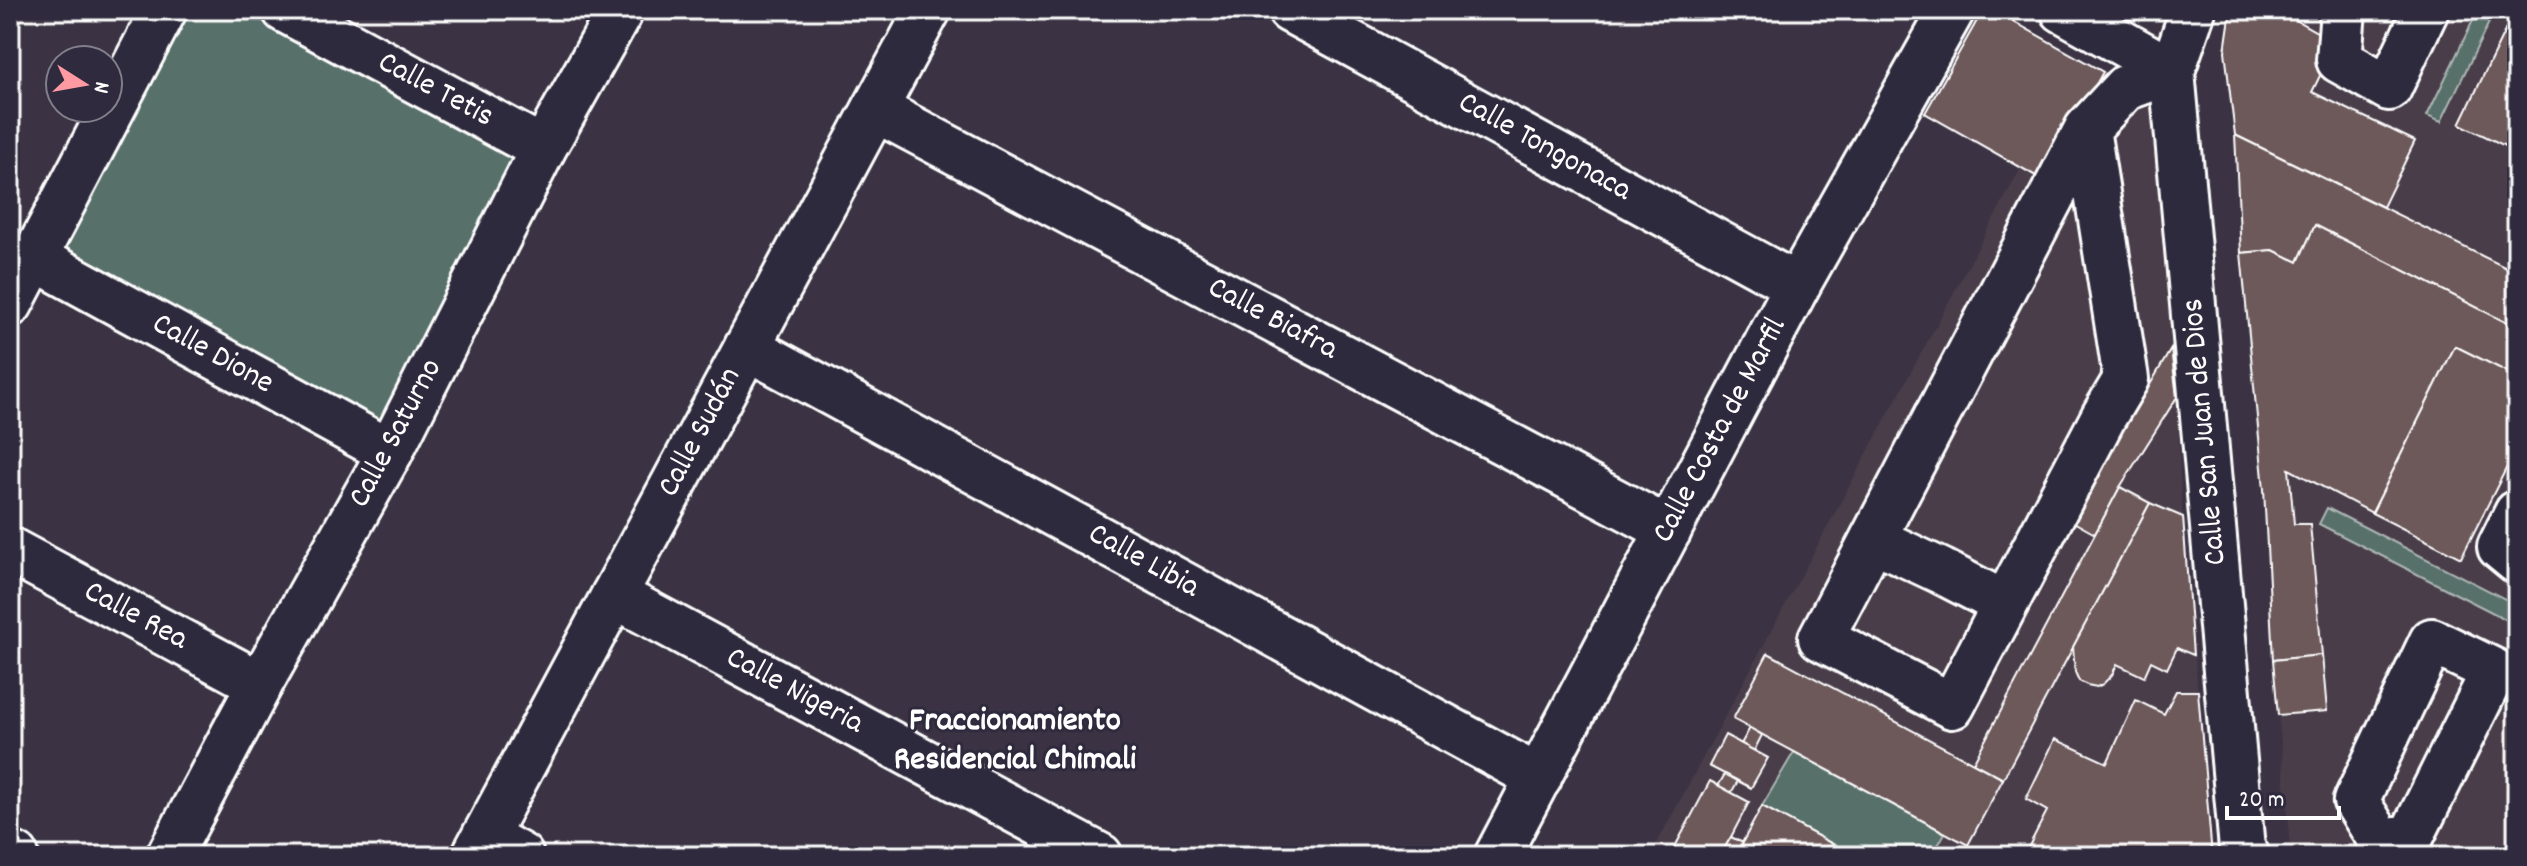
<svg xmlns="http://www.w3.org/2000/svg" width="2527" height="866" viewBox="0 0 2527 866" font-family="Dekko,sans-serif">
<rect width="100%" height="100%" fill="#3b3343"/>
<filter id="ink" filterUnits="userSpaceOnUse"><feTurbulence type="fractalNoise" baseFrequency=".0125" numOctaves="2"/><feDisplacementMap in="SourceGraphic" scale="16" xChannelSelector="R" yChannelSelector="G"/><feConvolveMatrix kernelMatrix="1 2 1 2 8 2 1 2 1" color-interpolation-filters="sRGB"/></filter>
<g filter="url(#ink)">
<g fill="#4a3e4a">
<path d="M 1983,10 L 1993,10 L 2103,72 L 2155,109 L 2171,349 L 2177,397 L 2181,497 L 2212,856 L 1650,856 L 2021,168 L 1925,113 Z"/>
<path d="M 2231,10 L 2517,10 L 2517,856 L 2292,856 L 2273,660 L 2264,489 L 2241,253 L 2235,135 L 2225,51 Z"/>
</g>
<g fill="#596f6a" stroke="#acb7b4" stroke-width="2">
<path d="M 190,10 L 264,10 L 543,165 L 389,444 L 55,255 Z"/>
<path d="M 2478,10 L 2495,10 L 2441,122 L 2427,116 Z"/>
<path d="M 2327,508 L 2517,605 L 2517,625 L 2319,524 Z"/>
<path d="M 1794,752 L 1945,833 L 1932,856 L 1855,856 L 1762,806 Z"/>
</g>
<g fill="#6d595a" stroke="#fff" stroke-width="2">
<path d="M 1983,10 L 1993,10 L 2103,72 L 2043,180 L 1925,113 Z"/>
<path d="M 2231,10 L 2278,10 L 2336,43 L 2312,92 L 2415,141 L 2383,207 L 2235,135 L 2225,51 Z"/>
<path d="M 2515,10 L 2517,10 L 2517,120 L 2505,146 L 2460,124 Z"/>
<path d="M 2517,120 L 2517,152 L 2505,146 Z"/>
<path d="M 2235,135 L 2517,273 L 2517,318 L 2513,326 L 2315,225 L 2298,262 L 2273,250 L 2241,253 Z"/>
<path d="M 2315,225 L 2513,326 L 2517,318 L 2517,372 L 2515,376 L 2455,346 L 2372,513 L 2289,469 L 2294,524 L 2310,524 L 2322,655 L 2273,660 L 2264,489 L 2241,253 L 2273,250 L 2298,262 Z"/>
<path d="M 2455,346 L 2515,376 L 2517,372 L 2517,447 L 2461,558 L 2372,513 Z"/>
<path d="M 2171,349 L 2177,397 L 2120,487 L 2095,534 L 2070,520 Z"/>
<path d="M 2120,487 L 2150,503 L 2003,779 L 1973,763 Z"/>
<path d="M 2150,503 L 2183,517 L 2193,655 L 2177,648 L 2167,669 L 2151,661 L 2144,677 L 2117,664 L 2112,675 L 2103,684 L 2097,687 L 2087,685 L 2079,681 L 2075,672 L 2073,647 Z"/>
<path d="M 1768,653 L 2003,779 L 1968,845 L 1733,719 Z"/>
<path d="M 2322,655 L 2327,711 L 2278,715 L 2273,660 Z"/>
<path d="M 2176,691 L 2198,691 L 2212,856 L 2045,856 L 2028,848 L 2047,811 L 2026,799 L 2055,739 L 2107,763 L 2136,700 L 2164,714 Z"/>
<path d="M 1750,728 L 1762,735 L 1754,751 L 1741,744 Z"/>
<path d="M 1725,735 L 1768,758 L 1751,788 L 1709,766 Z"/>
<path d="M 1725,774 L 1738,781 L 1731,793 L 1718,786 Z"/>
<path d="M 1710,781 L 1749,802 L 1731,837 L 1720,856 L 1670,856 Z"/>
<path d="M 1762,806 L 1855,856 L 1735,856 Z"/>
<path d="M 1731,837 L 1743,843 L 1736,856 L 1724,849 Z"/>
</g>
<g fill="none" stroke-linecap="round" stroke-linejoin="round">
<defs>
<g id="minor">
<path d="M 285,10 L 543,149"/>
<path d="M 1290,10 L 1797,286"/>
<path d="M 2063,10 L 2172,71"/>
<path d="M 2193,10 L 2172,71 L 2242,849 L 2247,856"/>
<path d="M 2343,10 L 2339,60 L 2389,88 L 2426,10"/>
<path d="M 875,109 L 1669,530"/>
<path d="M 2087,129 L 2126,379 L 2104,416 L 1952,706 L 1821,638 L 2087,129 L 2125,88 L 2172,71"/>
<path d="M 35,258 L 390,452"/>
<path d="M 10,304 L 164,10"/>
<path d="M 747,347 L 1539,778"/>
<path d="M 2517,513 L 2500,547 L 2517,561"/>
<path d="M 1873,539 L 1941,571 L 2005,604"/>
<path d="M 10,550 L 260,684"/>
<path d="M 614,595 L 1100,856"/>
<path d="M 2432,641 L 2494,671 L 2411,837 L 2381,841 L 2356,801 Z"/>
<path d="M 485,836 L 521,856"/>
<path d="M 10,853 L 16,856"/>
<path d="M 169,856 L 260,684 L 390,452 L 543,149 L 621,10"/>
<path d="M 474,856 L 928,10"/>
<path d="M 1497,856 L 1797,286 L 1952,10"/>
</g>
</defs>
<use href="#minor" stroke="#fff" stroke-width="50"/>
<use href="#minor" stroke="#2f2a3d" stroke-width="44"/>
</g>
</g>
<g text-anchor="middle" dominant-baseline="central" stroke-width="6" stroke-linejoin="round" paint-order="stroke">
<g font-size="32" fill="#fff" stroke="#2f2a3d">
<text transform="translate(435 91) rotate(28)">Calle Tetis</text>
<text transform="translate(1544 148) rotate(29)">Calle Tongonaca</text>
<text transform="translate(1272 320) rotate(28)">Calle Biafra</text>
<text transform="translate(212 355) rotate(29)">Calle Dione</text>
<text transform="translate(1721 431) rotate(-62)">Calle Costa de Marfil</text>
<text transform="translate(2206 432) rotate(-95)">Calle San Juan de Dios</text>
<text transform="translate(701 433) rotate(-62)">Calle Sudán</text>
<text transform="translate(397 434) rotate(-62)">Calle Saturno</text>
<text transform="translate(1143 562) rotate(29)">Calle Libia</text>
<text transform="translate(135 617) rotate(28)">Calle Rea</text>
<text transform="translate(794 692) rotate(28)">Calle Nigeria</text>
</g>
<g font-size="34" font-weight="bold" fill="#fff" stroke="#2f2a3d">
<text x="1015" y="722">Fraccionamiento<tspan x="1015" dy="39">Residencial Chimali</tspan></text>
</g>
</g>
<rect width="2527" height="866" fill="none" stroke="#2f2a3d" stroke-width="40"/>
<rect x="20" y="20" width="2487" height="826" fill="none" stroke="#fff" stroke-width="3" filter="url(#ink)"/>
<g transform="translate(84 84) rotate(101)"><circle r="38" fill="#2f2a3d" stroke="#827f8b" stroke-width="2"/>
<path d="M0-6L14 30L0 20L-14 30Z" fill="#ff9aa2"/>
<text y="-12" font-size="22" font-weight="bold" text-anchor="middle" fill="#ffffff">N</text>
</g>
<path d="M2227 806v12h112v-12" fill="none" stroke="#ffffff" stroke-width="4"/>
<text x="2239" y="806" font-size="24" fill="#ffffff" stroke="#2f2a3d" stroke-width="6" paint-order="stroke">20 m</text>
</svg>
